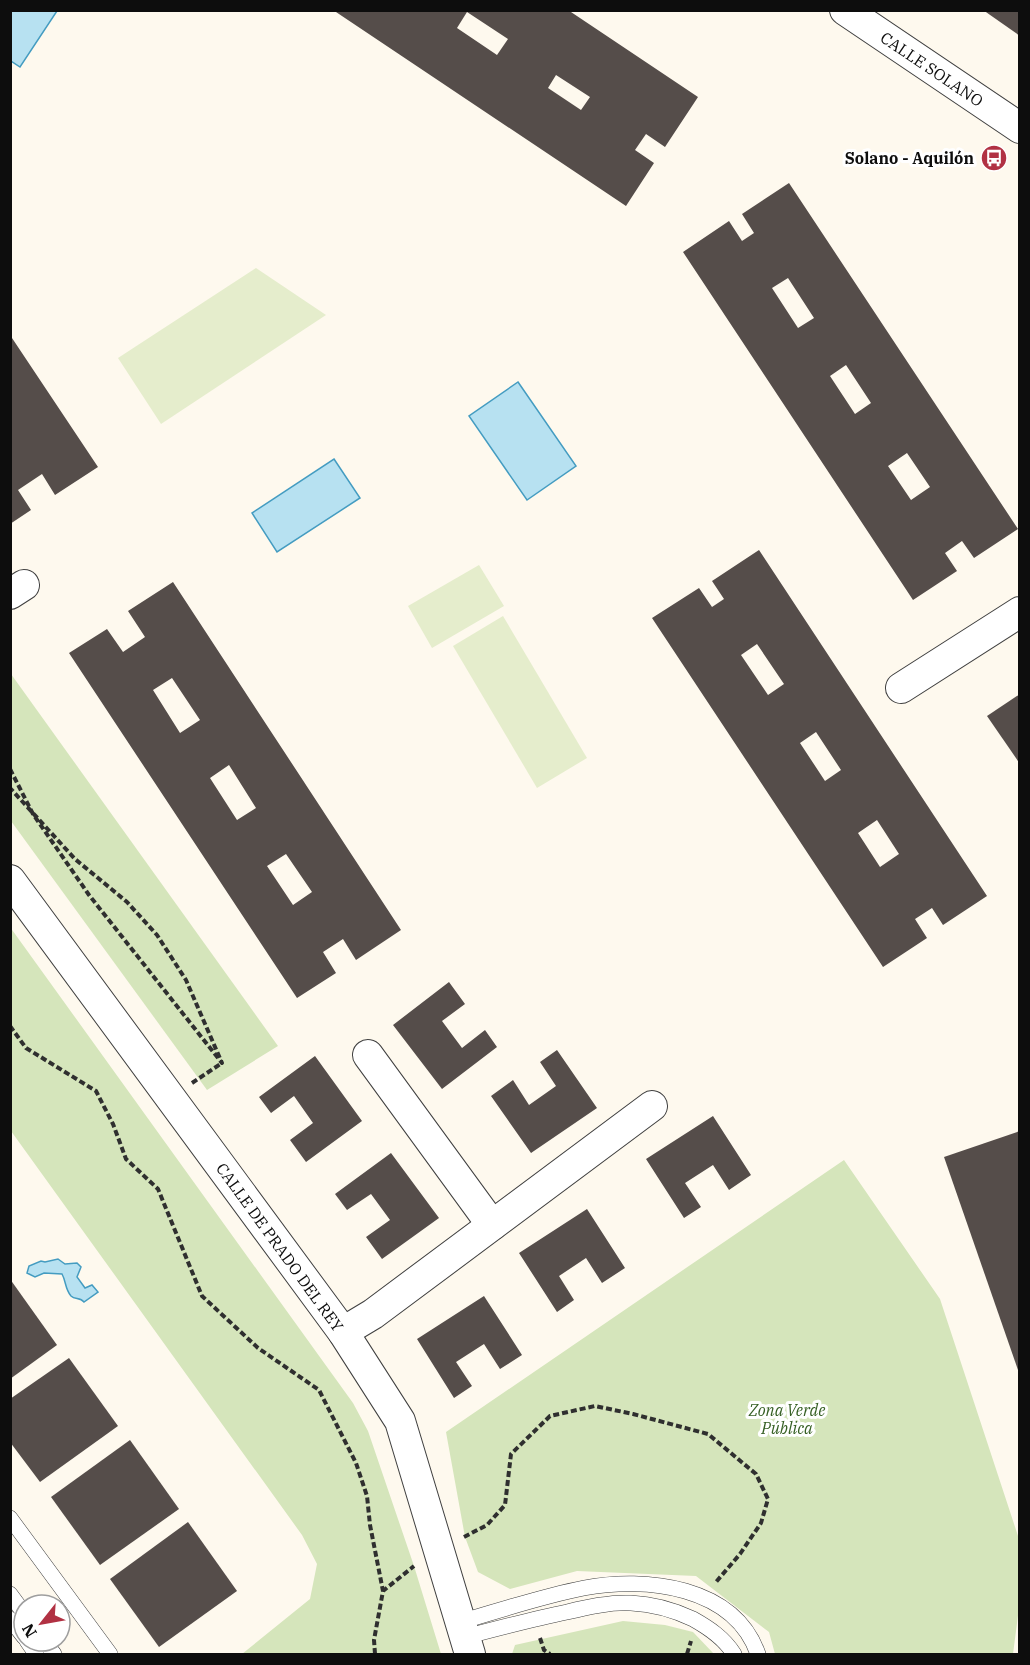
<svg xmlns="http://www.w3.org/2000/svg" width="1030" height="1665" viewBox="0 0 1030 1665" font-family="'IBM Plex Serif',serif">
<rect width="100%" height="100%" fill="#fef9ee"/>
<g fill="#d5e5bb">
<path d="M 11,674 L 278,1046 L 207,1090 L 11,821 Z"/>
<path d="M 10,927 L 353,1403 L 368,1431 L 414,1566 L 441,1654 L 242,1654 L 310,1599 L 317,1564 L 302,1535 L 11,1131 Z"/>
<path d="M 844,1160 L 940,1299 L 1019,1539 L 1020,1600 L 1013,1654 L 775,1654 L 769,1632 L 696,1576 L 577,1571 L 510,1589 L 478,1572 L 465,1537 L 446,1432 Z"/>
<path d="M 623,1621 L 665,1625 L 693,1632 L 714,1654 L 512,1654 L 515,1645 Z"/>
</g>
<g fill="#e5edcc">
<path d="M 256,268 L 326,315 L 161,424 L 118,358 Z"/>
<path d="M 479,565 L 504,606 L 432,648 L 408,606 Z"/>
<path d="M 503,616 L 587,758 L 537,788 L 453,646 Z"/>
</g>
<g fill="#b7e1f1" stroke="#449cc1" stroke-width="1.5">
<path d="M 10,11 L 57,11 L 20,67 L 11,61 Z"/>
<path d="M 518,382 L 576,466 L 527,500 L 469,416 Z"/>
<path d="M 334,459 L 360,498 L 277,552 L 252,513 Z"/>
<path d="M 58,1259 L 65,1264 L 77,1263 L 81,1267 L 77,1277 L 85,1288 L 92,1285 L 98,1292 L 84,1302 C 80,1297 75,1300 71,1296 C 65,1289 66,1281 62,1274 L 44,1273 L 35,1277 L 27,1273 L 29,1266 L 41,1261 L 45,1262 Z"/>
</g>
<g fill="#554d4a" fill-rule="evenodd">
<path d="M 333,10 L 568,10 L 698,97 L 665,147 L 646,134 L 635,150 L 654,163 L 626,206 ZM 467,12 L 508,39 L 497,55 L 457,28 ZM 556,75 L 590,97 L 581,110 L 548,88 Z"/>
<path d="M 983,10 L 1020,10 L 1020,36 Z"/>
<path d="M 789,183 L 1018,529 L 974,558 L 962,541 L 945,553 L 957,571 L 913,600 L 683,252 L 729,221 L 742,241 L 754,233 L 742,214 ZM 788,278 L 814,318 L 798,328 L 772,288 ZM 846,365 L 871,403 L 855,414 L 830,376 ZM 907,453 L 930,487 L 911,500 L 888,466 Z"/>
<path d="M 10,335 L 98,467 L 55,495 L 42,474 L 18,490 L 31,510 L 10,524 Z"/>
<path d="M 759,550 L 987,896 L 943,925 L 932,908 L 915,919 L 927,938 L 883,967 L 652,618 L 699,588 L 712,607 L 724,599 L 712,581 ZM 757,644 L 784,684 L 768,695 L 741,655 ZM 816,732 L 841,770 L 825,781 L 800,743 ZM 877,820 L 899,854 L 880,867 L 858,833 Z"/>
<path d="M 173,582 L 401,930 L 356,960 L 343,939 L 323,952 L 336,973 L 297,998 L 69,653 L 107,629 L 123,652 L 145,637 L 128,611 ZM 172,678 L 200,720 L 180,733 L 153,690 ZM 229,765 L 256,808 L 237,820 L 210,778 ZM 286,854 L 312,892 L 293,905 L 267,866 Z"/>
<path d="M 1020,694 L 1020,764 L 987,716 Z"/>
<path d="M 449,982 L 465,1004 L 442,1021 L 462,1048 L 485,1030 L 497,1047 L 442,1089 L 393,1025 Z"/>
<path d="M 557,1050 L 597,1108 L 531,1153 L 491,1096 L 513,1080 L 529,1105 L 556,1086 L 540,1062 Z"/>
<path d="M 315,1056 L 362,1121 L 306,1162 L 290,1140 L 313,1123 L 294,1096 L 271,1113 L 259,1097 Z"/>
<path d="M 713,1116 L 751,1175 L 729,1190 L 713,1165 L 685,1183 L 701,1207 L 684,1218 L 646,1159 Z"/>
<path d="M 1020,1131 L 1020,1373 L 1019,1373 L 944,1157 Z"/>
<path d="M 391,1153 L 439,1218 L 382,1259 L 366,1237 L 390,1220 L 371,1194 L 347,1210 L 335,1194 Z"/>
<path d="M 587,1209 L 625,1268 L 602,1283 L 586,1258 L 559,1276 L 574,1300 L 557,1312 L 519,1253 Z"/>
<path d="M 10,1279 L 57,1345 L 10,1379 Z"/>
<path d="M 484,1296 L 522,1355 L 500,1369 L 484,1344 L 456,1362 L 472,1386 L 454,1398 L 417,1339 Z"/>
<path d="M 69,1358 L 118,1426 L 40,1482 L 10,1442 L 10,1399 Z"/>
<path d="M 130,1440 L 179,1509 L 100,1565 L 51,1497 Z"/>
<path d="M 188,1522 L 237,1591 L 159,1647 L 110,1579 Z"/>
</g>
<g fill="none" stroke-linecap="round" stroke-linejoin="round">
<defs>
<g id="lane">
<path d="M 10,1518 L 110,1654"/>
<path d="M 10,1594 L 24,1613"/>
<path d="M 10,1619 L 24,1637"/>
<path d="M 460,1622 C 501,1610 543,1596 584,1588 C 646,1576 734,1586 758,1654"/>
<path d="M 465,1637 C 499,1628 533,1619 567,1612 C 588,1607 610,1602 631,1603 C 652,1604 674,1610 693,1619 C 709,1628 724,1638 734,1654"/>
<path d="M 27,1641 L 36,1654"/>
<path d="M 44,1641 L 54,1654"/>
</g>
<g id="street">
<path d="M 845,10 L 1020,128"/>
<path d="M 10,594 L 24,585"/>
<path d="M 901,688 L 1020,612"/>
<path d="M 10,880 L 343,1332 L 400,1421 L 470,1654"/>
<path d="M 368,1055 L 492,1225"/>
<path d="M 343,1332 L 373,1314 L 652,1106"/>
</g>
</defs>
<use href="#lane" stroke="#404040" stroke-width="16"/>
<use href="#street" stroke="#404040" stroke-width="32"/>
<g stroke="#2f2f2f" stroke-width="4" stroke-dasharray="6 3" stroke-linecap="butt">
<path d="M 10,769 L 33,814 L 89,895 L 222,1063 L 186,980 L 157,935 L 127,902 L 75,859 L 10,788"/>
<path d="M 10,1026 L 26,1048 L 96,1091 L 113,1124 L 126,1159 L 158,1189 L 202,1296 L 258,1348 L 319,1390 L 356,1463 L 367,1496 L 370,1525 L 383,1591"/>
<path d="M 192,1083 L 222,1063"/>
<path d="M 464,1537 L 487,1525 L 505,1505 L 511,1454 L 550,1416 L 595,1406 L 633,1414 L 708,1434 L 756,1474 L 768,1499 L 761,1523 L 740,1554 L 716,1582"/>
<path d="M 540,1638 L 544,1650 L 550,1654"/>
<path d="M 375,1654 L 374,1640 L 383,1591 L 414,1566"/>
<path d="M 687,1654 L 691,1641"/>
</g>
<use href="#lane" stroke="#fff" stroke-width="15"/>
<use href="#street" stroke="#fff" stroke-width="30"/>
</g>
<defs>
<symbol id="bus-disc" viewBox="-11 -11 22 22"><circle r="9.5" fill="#b13143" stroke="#fff"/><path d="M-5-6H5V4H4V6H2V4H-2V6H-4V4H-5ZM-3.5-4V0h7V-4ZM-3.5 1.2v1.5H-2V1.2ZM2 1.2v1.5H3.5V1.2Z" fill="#fff"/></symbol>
</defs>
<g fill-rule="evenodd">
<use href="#bus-disc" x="979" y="143" width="30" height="30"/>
</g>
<g text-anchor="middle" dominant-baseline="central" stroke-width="6" stroke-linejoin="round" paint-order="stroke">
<g font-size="16" fill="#0d0d0d" stroke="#fff">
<text transform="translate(932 69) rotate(34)">CALLE SOLANO</text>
<text transform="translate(280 1247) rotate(54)">CALLE DE PRADO DEL REY</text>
</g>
<g font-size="16" font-weight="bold" fill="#0d0d0d" stroke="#fff" text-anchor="end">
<text x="974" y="158">Solano - Aquilón</text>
</g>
<g font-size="16" font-style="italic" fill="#355f23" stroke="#fff">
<text x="787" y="1410">Zona Verde<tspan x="787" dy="18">Pública</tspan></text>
</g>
</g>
<rect width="1030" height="1665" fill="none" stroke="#0d0d0d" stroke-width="24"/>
<g transform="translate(42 1623) rotate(239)"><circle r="28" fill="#ffffff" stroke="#9e9e9e" stroke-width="1.5"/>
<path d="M0-4.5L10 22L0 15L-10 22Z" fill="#b13143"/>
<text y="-9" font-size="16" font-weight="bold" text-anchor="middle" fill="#0d0d0d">N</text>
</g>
</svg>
